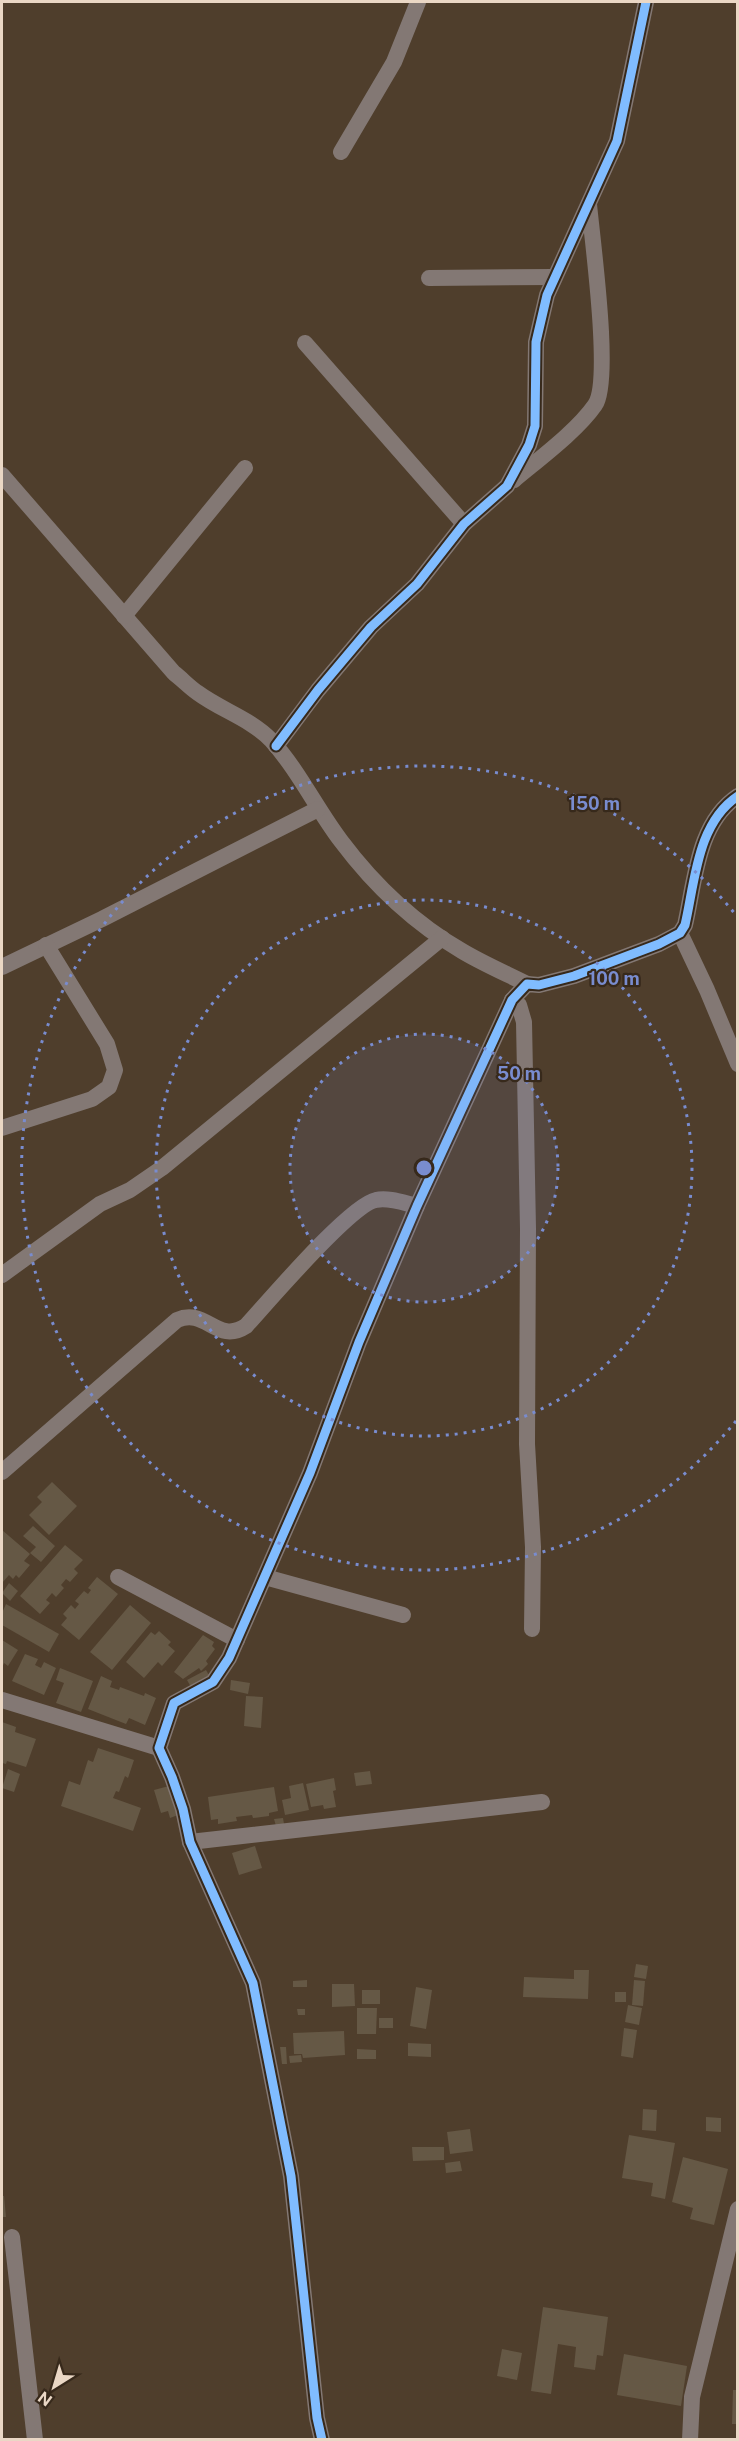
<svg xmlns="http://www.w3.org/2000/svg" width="739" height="2441" viewBox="0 0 739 2441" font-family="'Public Sans',sans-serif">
<rect width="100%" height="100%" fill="#4f3e2c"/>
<g fill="#655845">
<path d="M 52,1482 L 77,1506 L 49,1535 L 29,1515 L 42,1502 L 37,1497 Z"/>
<path d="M 33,1526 L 55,1546 L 41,1562 L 30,1553 L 36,1547 L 23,1536 Z"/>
<path d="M 2,1530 L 30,1554 L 24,1561 L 30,1565 L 19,1578 L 16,1575 L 13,1579 L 9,1575 L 2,1583 Z"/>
<path d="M 65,1545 L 83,1560 L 74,1569 L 78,1573 L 70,1582 L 66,1579 L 61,1585 L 64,1588 L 56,1597 L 52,1593 L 46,1600 L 50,1603 L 40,1614 L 20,1596 Z"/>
<path d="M 97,1577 L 118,1594 L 79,1640 L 61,1625 L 67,1618 L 63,1614 L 71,1605 L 75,1609 L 79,1604 L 75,1601 L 84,1591 L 88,1594 L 91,1590 L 88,1588 Z"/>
<path d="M 9,1583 L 18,1591 L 10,1601 L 2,1593 Z"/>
<path d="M 6,1604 L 59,1634 L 49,1652 L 2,1625 L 2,1613 Z"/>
<path d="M 130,1605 L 151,1623 L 112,1670 L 90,1652 Z"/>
<path d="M 159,1631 L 171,1642 L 168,1645 L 175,1651 L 162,1666 L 158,1662 L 144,1678 L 126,1662 L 151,1632 L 155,1635 Z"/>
<path d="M 203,1635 L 214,1642 L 212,1646 L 215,1649 L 206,1661 L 208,1664 L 201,1671 L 199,1668 L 183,1679 L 174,1672 Z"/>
<path d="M 2,1640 L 18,1650 L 8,1666 L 4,1663 L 2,1668 Z"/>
<path d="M 25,1654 L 38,1659 L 35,1665 L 41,1668 L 44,1662 L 56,1668 L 44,1695 L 12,1681 Z"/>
<path d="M 60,1668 L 93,1681 L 81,1712 L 56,1703 L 64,1683 L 56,1680 Z"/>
<path d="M 206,1670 L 210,1677 L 191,1687 L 187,1680 Z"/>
<path d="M 101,1676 L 112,1681 L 110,1687 L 119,1690 L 120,1687 L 144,1696 L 145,1693 L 156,1698 L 145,1725 L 129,1718 L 126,1724 L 88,1709 Z"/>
<path d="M 231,1680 L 250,1683 L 248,1694 L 230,1690 Z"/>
<path d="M 246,1696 L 263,1697 L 261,1728 L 244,1726 Z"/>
<path d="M 2,1722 L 16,1727 L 15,1732 L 36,1739 L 26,1767 L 7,1761 L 6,1764 L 2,1763 Z"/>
<path d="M 98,1748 L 134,1760 L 128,1778 L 125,1776 L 119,1792 L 116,1791 L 113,1798 L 141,1808 L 133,1831 L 61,1806 L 69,1781 L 80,1785 L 88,1760 L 93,1762 Z"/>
<path d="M 8,1769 L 20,1774 L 14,1792 L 2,1788 Z"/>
<path d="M 370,1771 L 372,1784 L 356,1786 L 354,1773 Z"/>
<path d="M 334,1778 L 336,1790 L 333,1791 L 336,1807 L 324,1809 L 323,1805 L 311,1807 L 306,1784 Z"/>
<path d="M 303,1783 L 309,1810 L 285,1815 L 282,1800 L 291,1798 L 289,1786 Z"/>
<path d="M 169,1786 L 178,1815 L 170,1818 L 168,1811 L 161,1813 L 154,1790 Z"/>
<path d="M 274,1787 L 278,1811 L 269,1813 L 269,1816 L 253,1818 L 252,1815 L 236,1817 L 237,1821 L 218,1824 L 218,1819 L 211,1820 L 208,1797 Z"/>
<path d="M 283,1818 L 284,1824 L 276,1826 L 274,1819 Z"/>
<path d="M 255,1846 L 262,1868 L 239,1875 L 232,1853 Z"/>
<path d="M 636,1964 L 648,1966 L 646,1979 L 634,1977 Z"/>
<path d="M 574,1970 L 589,1970 L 588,1999 L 523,1997 L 524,1977 L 574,1979 Z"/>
<path d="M 307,1980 L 307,1987 L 293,1987 L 293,1981 Z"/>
<path d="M 634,1980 L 645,1981 L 643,2006 L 632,2005 Z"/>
<path d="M 332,1984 L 354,1984 L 355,2006 L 332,2007 Z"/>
<path d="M 416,1987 L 432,1990 L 426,2029 L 410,2026 Z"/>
<rect x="362" y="1990" width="18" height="14"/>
<rect x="615" y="1992" width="11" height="10"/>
<path d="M 628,2005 L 642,2008 L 639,2025 L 625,2022 Z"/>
<path d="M 357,2008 L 377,2008 L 376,2034 L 357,2034 Z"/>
<path d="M 297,2009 L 305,2009 L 305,2015 L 298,2015 Z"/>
<rect x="379" y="2018" width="14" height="10"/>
<path d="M 624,2028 L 637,2030 L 633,2058 L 621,2056 Z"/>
<path d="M 344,2031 L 345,2055 L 303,2058 L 302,2054 L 294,2054 L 293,2033 Z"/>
<path d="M 408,2043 L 431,2044 L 431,2057 L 408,2056 Z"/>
<path d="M 280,2047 L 286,2047 L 287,2064 L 282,2064 Z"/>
<path d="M 357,2049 L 376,2050 L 376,2059 L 357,2059 Z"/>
<path d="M 301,2055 L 302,2062 L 290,2063 L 289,2056 Z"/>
<path d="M 643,2109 L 657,2110 L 656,2131 L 642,2130 Z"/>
<path d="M 706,2117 L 721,2118 L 721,2132 L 706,2131 Z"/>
<path d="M 470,2129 L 473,2151 L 450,2154 L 447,2132 Z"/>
<path d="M 629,2135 L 675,2143 L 665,2199 L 651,2196 L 653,2183 L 622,2178 Z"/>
<path d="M 412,2147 L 444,2147 L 444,2160 L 413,2161 Z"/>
<path d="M 683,2157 L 728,2169 L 714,2225 L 690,2219 L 693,2208 L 672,2202 Z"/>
<path d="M 460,2161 L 462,2171 L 446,2173 L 445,2163 Z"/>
<path d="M 2,2196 L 4,2196 L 6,2217 L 2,2217 Z"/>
<path d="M 543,2307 L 608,2317 L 603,2356 L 597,2355 L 595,2370 L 574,2367 L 576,2347 L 558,2344 L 551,2394 L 531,2391 Z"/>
<path d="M 502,2349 L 522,2353 L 517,2380 L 497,2376 Z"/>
<path d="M 624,2354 L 687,2366 L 681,2406 L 617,2395 Z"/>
<path d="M 733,2390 L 738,2390 L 738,2424 L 732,2424 Z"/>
</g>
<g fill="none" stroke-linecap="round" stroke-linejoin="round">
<g stroke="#837874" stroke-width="16">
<path d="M 341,152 L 394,62 L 418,2"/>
<path d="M 429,278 L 554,277"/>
<path d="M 305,343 L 464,524"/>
<path d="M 2,475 L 174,673 C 182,679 189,687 198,693 C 221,710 251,719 271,740 C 299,771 316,808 341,841 C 374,885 414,923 462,951 C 482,963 505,973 527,984"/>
<path d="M 514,480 C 539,459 577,431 595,405 C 612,381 592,239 589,204"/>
<path d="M 124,616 L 245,468"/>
<path d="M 276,746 L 318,690 L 371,627 L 417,584 L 464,524 L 507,486 L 529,445 L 535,426 L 536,342 L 547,295 L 617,141 L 646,2"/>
<path d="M 680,933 L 707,990 L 738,1064"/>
<path d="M 2,967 L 102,919 L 318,809"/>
<path d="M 512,1000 L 519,1005 L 524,1022 L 528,1229 L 527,1444 L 533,1547 L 532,1629"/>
<path d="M 2,1128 L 92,1099 L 109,1087 L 115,1070 L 107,1044 L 46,945"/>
<path d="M 2,1275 L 100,1204 L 130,1190 L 162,1168 L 442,938"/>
<path d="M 2,1472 L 177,1320 C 206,1307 217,1345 246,1326 C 268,1302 350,1205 376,1200 C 388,1197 404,1203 417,1206"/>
<path d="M 118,1577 L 237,1640"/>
<path d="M 265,1577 L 403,1615"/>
<path d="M 2,1700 L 159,1748"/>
<path d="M 190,1842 L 542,1802"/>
<path d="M 12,2237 L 35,2440"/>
<path d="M 322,2440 L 317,2418 L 291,2176 L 253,1983 L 190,1842 L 183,1809 L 172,1777 L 159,1748 L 174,1703 L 213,1682 L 229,1658 L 310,1473 L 359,1342 L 417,1206 L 512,1000 L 527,984 L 539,985 L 574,976 L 659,944 L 680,933 L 685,925 C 695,882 697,823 738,796"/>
<path d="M 690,2440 L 692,2397 L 738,2209"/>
</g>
<defs>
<g id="cycleway">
<path d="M 276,746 L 318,690 L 371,627 L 417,584 L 464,524 L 507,486 L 529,445 L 535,426 L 536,342 L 547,295 L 617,141 L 646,2"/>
<path d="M 322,2440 L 317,2418 L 291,2176 L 253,1983 L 190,1842 L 183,1809 L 172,1777 L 159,1748 L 174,1703 L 213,1682 L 229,1658 L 310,1473 L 359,1342 L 417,1206 L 512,1000 L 527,984 L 539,985 L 574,976 L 659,944 L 680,933 L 685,925 C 695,882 697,823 738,796"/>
</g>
</defs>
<use href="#cycleway" stroke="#37291b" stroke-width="13"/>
<use href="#cycleway" stroke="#80bcff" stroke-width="9"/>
</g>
<circle cx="424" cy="1168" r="134" fill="#798ccf" fill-opacity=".12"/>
<g fill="none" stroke="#798ccf" stroke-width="3" stroke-dasharray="3 6">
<circle cx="424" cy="1168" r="134"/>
<circle cx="424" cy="1168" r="268"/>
<path d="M736 1421A402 402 0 1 1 736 915"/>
</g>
<circle cx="424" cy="1168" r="9" fill="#798ccf" stroke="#37291b" stroke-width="3"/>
<g font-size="18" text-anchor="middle" font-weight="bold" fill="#798ccf" stroke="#37291b" stroke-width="4.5" stroke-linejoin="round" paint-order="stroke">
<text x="594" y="810">150 m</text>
<text x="614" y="985">100 m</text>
<text x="519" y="1080">50 m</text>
</g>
<rect width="739" height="2441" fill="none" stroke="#ead7c5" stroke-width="6"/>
<g transform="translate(54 2387) rotate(217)" stroke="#37291b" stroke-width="4.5" paint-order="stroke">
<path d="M0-4.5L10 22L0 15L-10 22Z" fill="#ead7c5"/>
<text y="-9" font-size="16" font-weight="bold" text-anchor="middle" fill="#ead7c5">N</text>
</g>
</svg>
